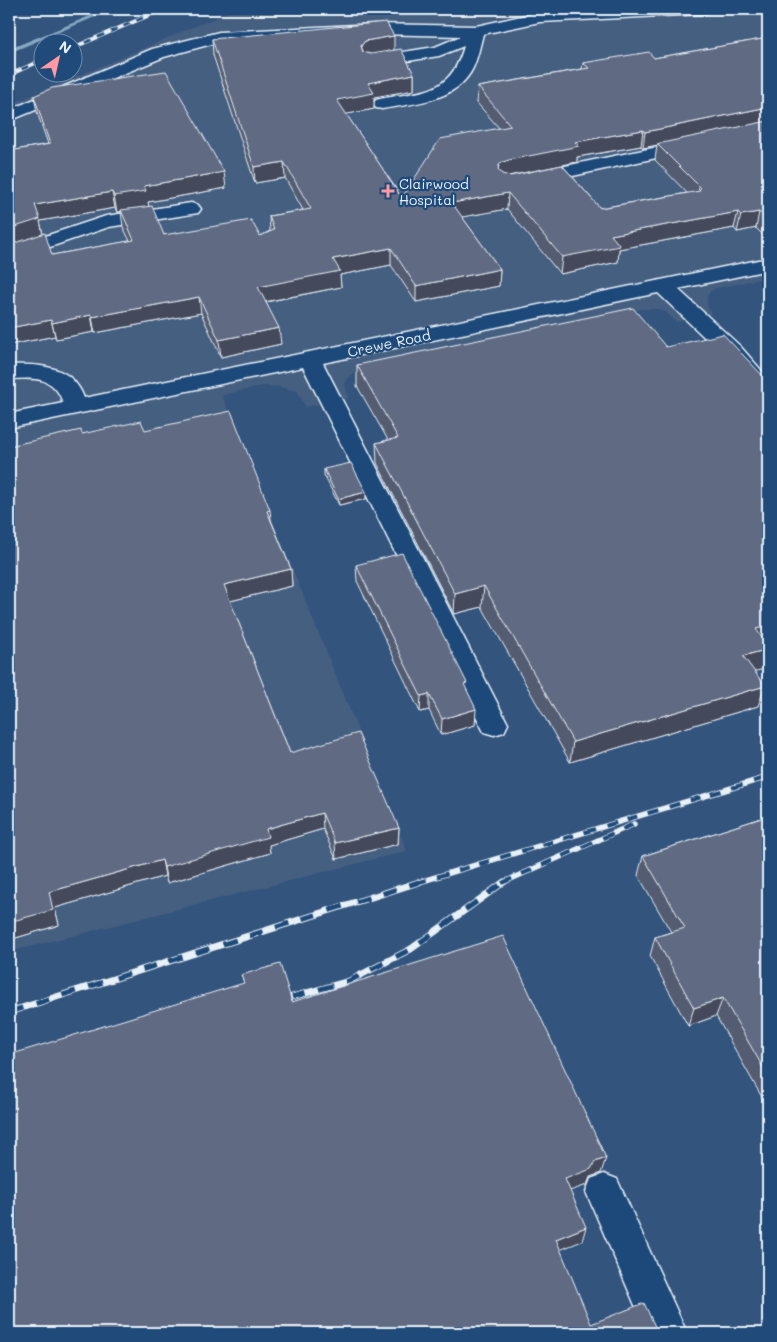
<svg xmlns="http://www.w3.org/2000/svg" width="777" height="1342" viewBox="0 0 777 1342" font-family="Mali,sans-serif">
<rect width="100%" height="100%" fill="#33547d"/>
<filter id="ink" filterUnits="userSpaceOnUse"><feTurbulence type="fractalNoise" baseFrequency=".02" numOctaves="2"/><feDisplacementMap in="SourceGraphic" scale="10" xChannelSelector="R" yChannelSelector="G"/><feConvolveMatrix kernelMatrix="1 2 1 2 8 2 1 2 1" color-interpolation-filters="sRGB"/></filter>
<g filter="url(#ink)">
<path fill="#445e81" d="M 236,9 L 768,9 L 768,277 L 714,289 L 710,292 L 707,297 L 707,305 L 711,314 L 676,322 L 666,312 L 657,309 L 643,309 L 367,365 L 349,376 L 345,384 L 349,398 L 306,407 L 297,391 L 280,387 L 263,386 L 222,395 L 407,851 L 9,952 L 9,105 Z"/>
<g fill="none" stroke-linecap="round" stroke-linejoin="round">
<path fill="#86aac3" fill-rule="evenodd" d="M 107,9 L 114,9 L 9,53 L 9,49 Z"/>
<defs>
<g id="minor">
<path d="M 576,9 L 711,9 L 709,12 L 703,14 L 540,22 L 483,34 C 480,45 478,57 473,68 C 456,102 415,103 382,109 L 376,108 L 373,104 L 376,100 C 419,90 450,98 464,46 L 439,56 L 371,67 L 365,66 L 363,62 L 365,58 L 435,47 L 461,36 L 375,34 L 219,42 L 164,57 L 9,121 L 9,110 L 152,49 L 219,32 L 375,24 L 476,26 L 540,12 Z"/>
<path d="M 692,140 L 698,141 L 701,145 L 698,149 L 531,185 L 524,183 L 522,179 L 524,175 L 531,173 Z"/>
<path d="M 191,203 L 198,205 L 201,209 L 198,213 L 109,227 L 9,261 L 9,248 L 106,216 Z"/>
<path d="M 768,258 L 768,270 L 678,289 L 740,346 L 768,378 L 768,398 L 760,396 L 724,356 L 658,293 L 323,363 L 508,724 L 504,732 L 494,735 L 484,732 L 480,724 L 303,367 L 9,428 L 9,414 L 63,403 C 54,375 33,378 9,379 L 9,365 C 40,364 72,365 84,398 Z"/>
<path d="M 604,1174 L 617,1179 L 687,1333 L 647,1333 L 586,1192 L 591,1179 Z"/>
</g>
</defs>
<use href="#minor" stroke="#e8f1f8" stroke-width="3"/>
<use href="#minor" fill="#1f4a7a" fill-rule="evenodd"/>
<defs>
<g id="rail-far2">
<path d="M 72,48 L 164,9"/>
<path d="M 9,75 L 42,60"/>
</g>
<g id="rail-far1">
<path d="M 416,883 L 768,777"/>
<path d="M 502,883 L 634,824"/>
</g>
<g id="rail">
<path d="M 292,997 L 349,981 L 411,949 L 504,882"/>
<path d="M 9,1012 L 419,882"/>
</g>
</defs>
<use href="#rail-far2" stroke="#e8f1f8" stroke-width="4"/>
<use href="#rail-far1" stroke="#e8f1f8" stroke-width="5.5"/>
<use href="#rail" stroke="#e8f1f8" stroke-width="7"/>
<use href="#rail-far2" stroke="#1f4a7a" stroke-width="2.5" stroke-dasharray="7" stroke-linecap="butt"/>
<use href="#rail-far1" stroke="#1f4a7a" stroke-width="4" stroke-dasharray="11" stroke-linecap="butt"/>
<use href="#rail" stroke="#1f4a7a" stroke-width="5" stroke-dasharray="14" stroke-linecap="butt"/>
</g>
<g fill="#535b71" stroke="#e8f1f8" fill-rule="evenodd">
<path d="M 768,38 L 768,240 L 756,228 L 737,232 L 734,228 L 619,249 L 618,262 L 560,274 L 507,209 L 462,217 L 500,269 L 499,286 L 416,302 L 391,265 L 340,275 L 341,287 L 266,302 L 281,344 L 221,357 L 201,313 L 95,333 L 94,332 L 56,339 L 55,336 L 9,345 L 9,151 L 48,144 L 37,112 L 34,96 L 226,188 L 148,202 L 148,206 L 164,235 L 260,236 L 270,231 L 269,216 L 303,210 L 285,178 L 255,183 L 213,55 L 212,39 L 394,50 L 414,74 L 414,90 L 374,97 L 374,109 L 346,114 L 402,198 L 499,128 L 477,103 L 478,87 L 582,69 L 583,63 L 654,58 ZM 657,145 L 655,160 L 687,193 L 600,208 L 562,165 L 577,162 L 577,157 L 641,146 L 643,148 ZM 115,208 L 117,212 L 121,212 L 123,227 L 130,241 L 52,255 L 43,234 L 40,221 Z"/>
<path d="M 666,347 L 768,378 L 768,644 L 767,644 L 768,646 L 768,654 L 764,669 L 754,671 L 758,706 L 570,762 L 482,607 L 454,614 L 377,463 L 376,443 L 388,440 L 357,386 L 357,365 Z"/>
<path d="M 145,430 L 271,520 L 291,569 L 292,586 L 230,601 L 290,753 L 399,828 L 398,844 L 336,859 L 323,829 L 269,845 L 270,853 L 167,883 L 165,876 L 55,908 L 59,925 L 9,940 L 9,446 L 82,434 Z"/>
<path d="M 324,469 L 366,492 L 366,499 L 339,505 L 324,475 Z"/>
<path d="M 356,565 L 466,690 L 475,725 L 441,735 L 429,710 L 420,712 L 357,581 Z"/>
<path d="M 768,816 L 768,1108 L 716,1016 L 688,1026 L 650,956 L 655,937 L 671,932 L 638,875 L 643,856 Z"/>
</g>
<g fill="#444a5c" stroke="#e8f1f8">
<path d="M 394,36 L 394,52 L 365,56 L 361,46 L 365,41 Z"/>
<path d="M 414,74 L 414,90 L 374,97 L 374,109 L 337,116 L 337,100 L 368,83 Z"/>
<path d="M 768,107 L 768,122 L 643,148 L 645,132 Z"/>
<path d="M 643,130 L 641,146 L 577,157 L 577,162 L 508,176 L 499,179 L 498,169 L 500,163 L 509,160 L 575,142 Z"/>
<path d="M 284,162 L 285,178 L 255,183 L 254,167 Z"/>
<path d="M 224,172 L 226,188 L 148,202 L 149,208 L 117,212 L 114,196 L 144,186 Z"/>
<path d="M 112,192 L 115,208 L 40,221 L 43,235 L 9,246 L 9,229 L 35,205 Z"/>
<path d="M 508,193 L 507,209 L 451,219 L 452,203 Z"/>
<path d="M 738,212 L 734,228 L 619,249 L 618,262 L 560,274 L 562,257 L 611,235 Z"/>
<path d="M 759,212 L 756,228 L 737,232 L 741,215 Z"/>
<path d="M 391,248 L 391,265 L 340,275 L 341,287 L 259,303 L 258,287 L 333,259 Z"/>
<path d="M 500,269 L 499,286 L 416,302 L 416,286 Z"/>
<path d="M 199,297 L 201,313 L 95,333 L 92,317 Z"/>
<path d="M 91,315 L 94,332 L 56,339 L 52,323 Z"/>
<path d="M 51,320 L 55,336 L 9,345 L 9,328 Z"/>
<path d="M 279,328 L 281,344 L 221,357 L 219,340 Z"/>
<path d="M 366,492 L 366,499 L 339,505 L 338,499 Z"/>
<path d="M 270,510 L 272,527 L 267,511 Z"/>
<path d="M 291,569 L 292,586 L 226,602 L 224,585 Z"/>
<path d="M 484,586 L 482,607 L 454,614 L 455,594 Z"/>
<path d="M 768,626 L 768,644 L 749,649 L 756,629 Z"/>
<path d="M 768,649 L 768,654 L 764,669 L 737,676 L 743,656 Z"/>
<path d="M 765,686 L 758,706 L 570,762 L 573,742 Z"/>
<path d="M 429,694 L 429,710 L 420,712 L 421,696 Z"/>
<path d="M 476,709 L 475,725 L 441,735 L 442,719 Z"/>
<path d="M 322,813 L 323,829 L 269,845 L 270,853 L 167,883 L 164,867 L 266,829 Z"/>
<path d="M 399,828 L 398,844 L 336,859 L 335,843 Z"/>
<path d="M 162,860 L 165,876 L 55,908 L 59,925 L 9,940 L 9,922 L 49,892 Z"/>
<path d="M 723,998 L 716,1016 L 688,1026 L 694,1008 Z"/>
<path d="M 606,1158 L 601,1173 L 590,1177 L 587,1185 L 561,1194 L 565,1179 L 595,1162 Z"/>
<path d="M 586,1227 L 582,1241 L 552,1253 L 556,1239 Z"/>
</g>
<g fill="#616a83" stroke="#e8f1f8">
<path d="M 386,22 L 394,36 L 365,41 L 361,46 L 363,52 L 371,54 L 401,49 L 414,74 L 368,83 L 374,93 L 337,100 L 402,198 L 440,139 L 511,126 L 478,87 L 589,68 L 583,63 L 649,52 L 654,58 L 768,38 L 768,107 L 645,132 L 643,130 L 575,142 L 579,146 L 509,160 L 500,163 L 498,169 L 502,174 L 510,176 L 562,165 L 600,208 L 700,191 L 698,189 L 701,188 L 657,144 L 768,121 L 768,220 L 759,212 L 741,215 L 738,212 L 611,235 L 620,246 L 562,257 L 508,193 L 452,203 L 500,269 L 416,286 L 391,248 L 333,259 L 340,271 L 258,287 L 279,328 L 219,340 L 199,297 L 92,317 L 91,315 L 52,323 L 51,320 L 9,328 L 9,245 L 45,233 L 52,255 L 134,240 L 121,210 L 152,206 L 164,235 L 251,220 L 260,236 L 274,230 L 269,216 L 311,209 L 284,162 L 254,167 L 212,39 Z"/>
<path d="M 166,71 L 224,172 L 144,186 L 146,191 L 114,196 L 112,192 L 35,205 L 40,219 L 9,229 L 9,151 L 50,144 L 34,96 L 52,88 Z"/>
<path d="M 633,308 L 666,347 L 723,334 L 764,377 L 768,378 L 768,626 L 756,629 L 768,646 L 768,649 L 743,656 L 765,686 L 573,742 L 484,586 L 455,594 L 376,443 L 398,438 L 357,365 Z"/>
<path d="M 231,411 L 270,510 L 267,511 L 291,569 L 224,585 L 290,753 L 358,733 L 399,828 L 335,843 L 322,813 L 266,829 L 268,837 L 164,867 L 162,860 L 49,892 L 53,910 L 9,922 L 9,446 L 81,430 L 82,434 L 141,421 L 145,430 Z"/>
<path d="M 351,463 L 366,492 L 338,499 L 324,469 Z"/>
<path d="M 402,553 L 467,683 L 464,684 L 476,709 L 442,719 L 429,694 L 421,696 L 356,565 Z"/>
<path d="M 768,816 L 768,1076 L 723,998 L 694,1008 L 655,937 L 685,928 L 643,856 Z"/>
<path d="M 503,936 L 606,1158 L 595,1162 L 591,1169 L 565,1179 L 586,1227 L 556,1239 L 591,1324 L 644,1303 L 658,1333 L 9,1333 L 9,1055 L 244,983 L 241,975 L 280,964 L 292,1002 Z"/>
</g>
</g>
<path fill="#ff9aa2" stroke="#1f4a7a" stroke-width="2" d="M385.5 183.5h5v5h5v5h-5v5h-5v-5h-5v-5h5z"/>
<g text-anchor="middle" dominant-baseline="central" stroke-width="4.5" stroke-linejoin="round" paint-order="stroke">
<g font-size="14" fill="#e8f1f8" stroke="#1f4a7a" text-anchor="start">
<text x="399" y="183">Clairwood<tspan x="399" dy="16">Hospital</tspan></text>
</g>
<g font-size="14" fill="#e8f1f8" stroke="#1f4a7a">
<text transform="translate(389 343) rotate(-12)">Crewe Road</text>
</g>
</g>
<rect width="777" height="1342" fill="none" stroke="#1f4a7a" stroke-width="30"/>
<rect x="15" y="15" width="747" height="1312" fill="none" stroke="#e8f1f8" stroke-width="2" filter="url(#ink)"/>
<g transform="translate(58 58) rotate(34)"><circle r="24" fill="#1f4a7a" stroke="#6f8dac"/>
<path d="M0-4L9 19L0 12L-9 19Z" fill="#ff9aa2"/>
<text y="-8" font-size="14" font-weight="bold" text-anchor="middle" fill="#e8f1f8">N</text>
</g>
</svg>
